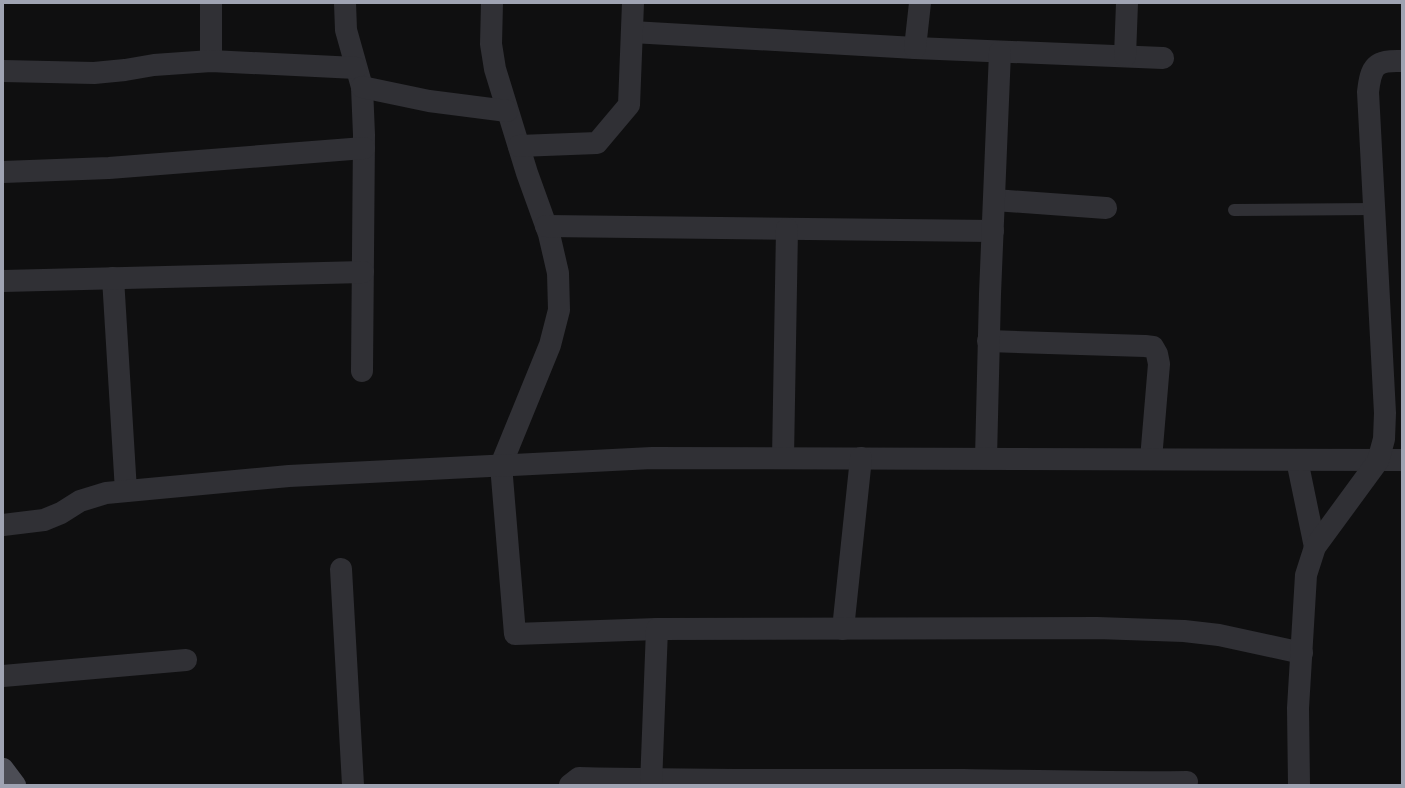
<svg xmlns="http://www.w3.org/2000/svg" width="1405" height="788" viewBox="0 0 1405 788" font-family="Roboto,sans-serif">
<rect width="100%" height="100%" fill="#0f0f10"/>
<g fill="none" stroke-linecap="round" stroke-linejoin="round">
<path stroke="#303035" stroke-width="12" d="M 1234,210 L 1375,209"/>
<g stroke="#303035" stroke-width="22">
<path d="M 211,3 L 211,61"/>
<path d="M 345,3 L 346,30 L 362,87 L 364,135 L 362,371"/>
<path d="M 492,3 L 491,44 L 495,69 L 527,173 L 549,234 L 558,273 L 559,310 L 550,345 L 501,465 L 515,634 L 657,629"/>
<path d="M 632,32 L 915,48 L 1163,58"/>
<path d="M 915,48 L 920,3"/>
<path d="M 1125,56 L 1127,3"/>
<path d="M 3,71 L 94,73 L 125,70 L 154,65 L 211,61 L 356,68"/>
<path d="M 362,87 L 429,101 L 507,111"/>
<path d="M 519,146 L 597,143 L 629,105 L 633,3"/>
<path d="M 3,172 L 109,168 L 364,148"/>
<path d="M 994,200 L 1106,208"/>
<path d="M 546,226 L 993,231"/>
<path d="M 113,278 L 126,491"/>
<path d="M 3,281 L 363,272"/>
<path d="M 988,341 L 1145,346 L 1153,347 L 1157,354 L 1159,364 L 1151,459"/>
<path d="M 783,458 L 787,229"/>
<path d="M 986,458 L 990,294 L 1000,52"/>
<path d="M 1297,460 L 1315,547"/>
<path d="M 3,525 L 44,520 L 61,513 L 80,501 L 106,493 L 289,476 L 652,458 L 1402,460"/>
<path d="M 341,569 L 353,785"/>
<path d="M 843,629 L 861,458"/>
<path d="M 3,676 L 186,660"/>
<path d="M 570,785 L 579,778 C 707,781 835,780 964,780 C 1038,781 1112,783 1187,782"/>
<path d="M 651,785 L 657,629 L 1097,628 L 1184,631 L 1219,635 L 1302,653"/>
<path d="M 1299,785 L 1298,708 L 1306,575 L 1315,547 L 1378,461 L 1384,439 L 1385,413 L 1368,92 C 1371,66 1375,60 1402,61"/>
</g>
<path stroke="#4c4d55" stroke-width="22" d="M 3,769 L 15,785"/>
</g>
<rect width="1405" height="788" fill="none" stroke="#9fa3b2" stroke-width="8"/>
</svg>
